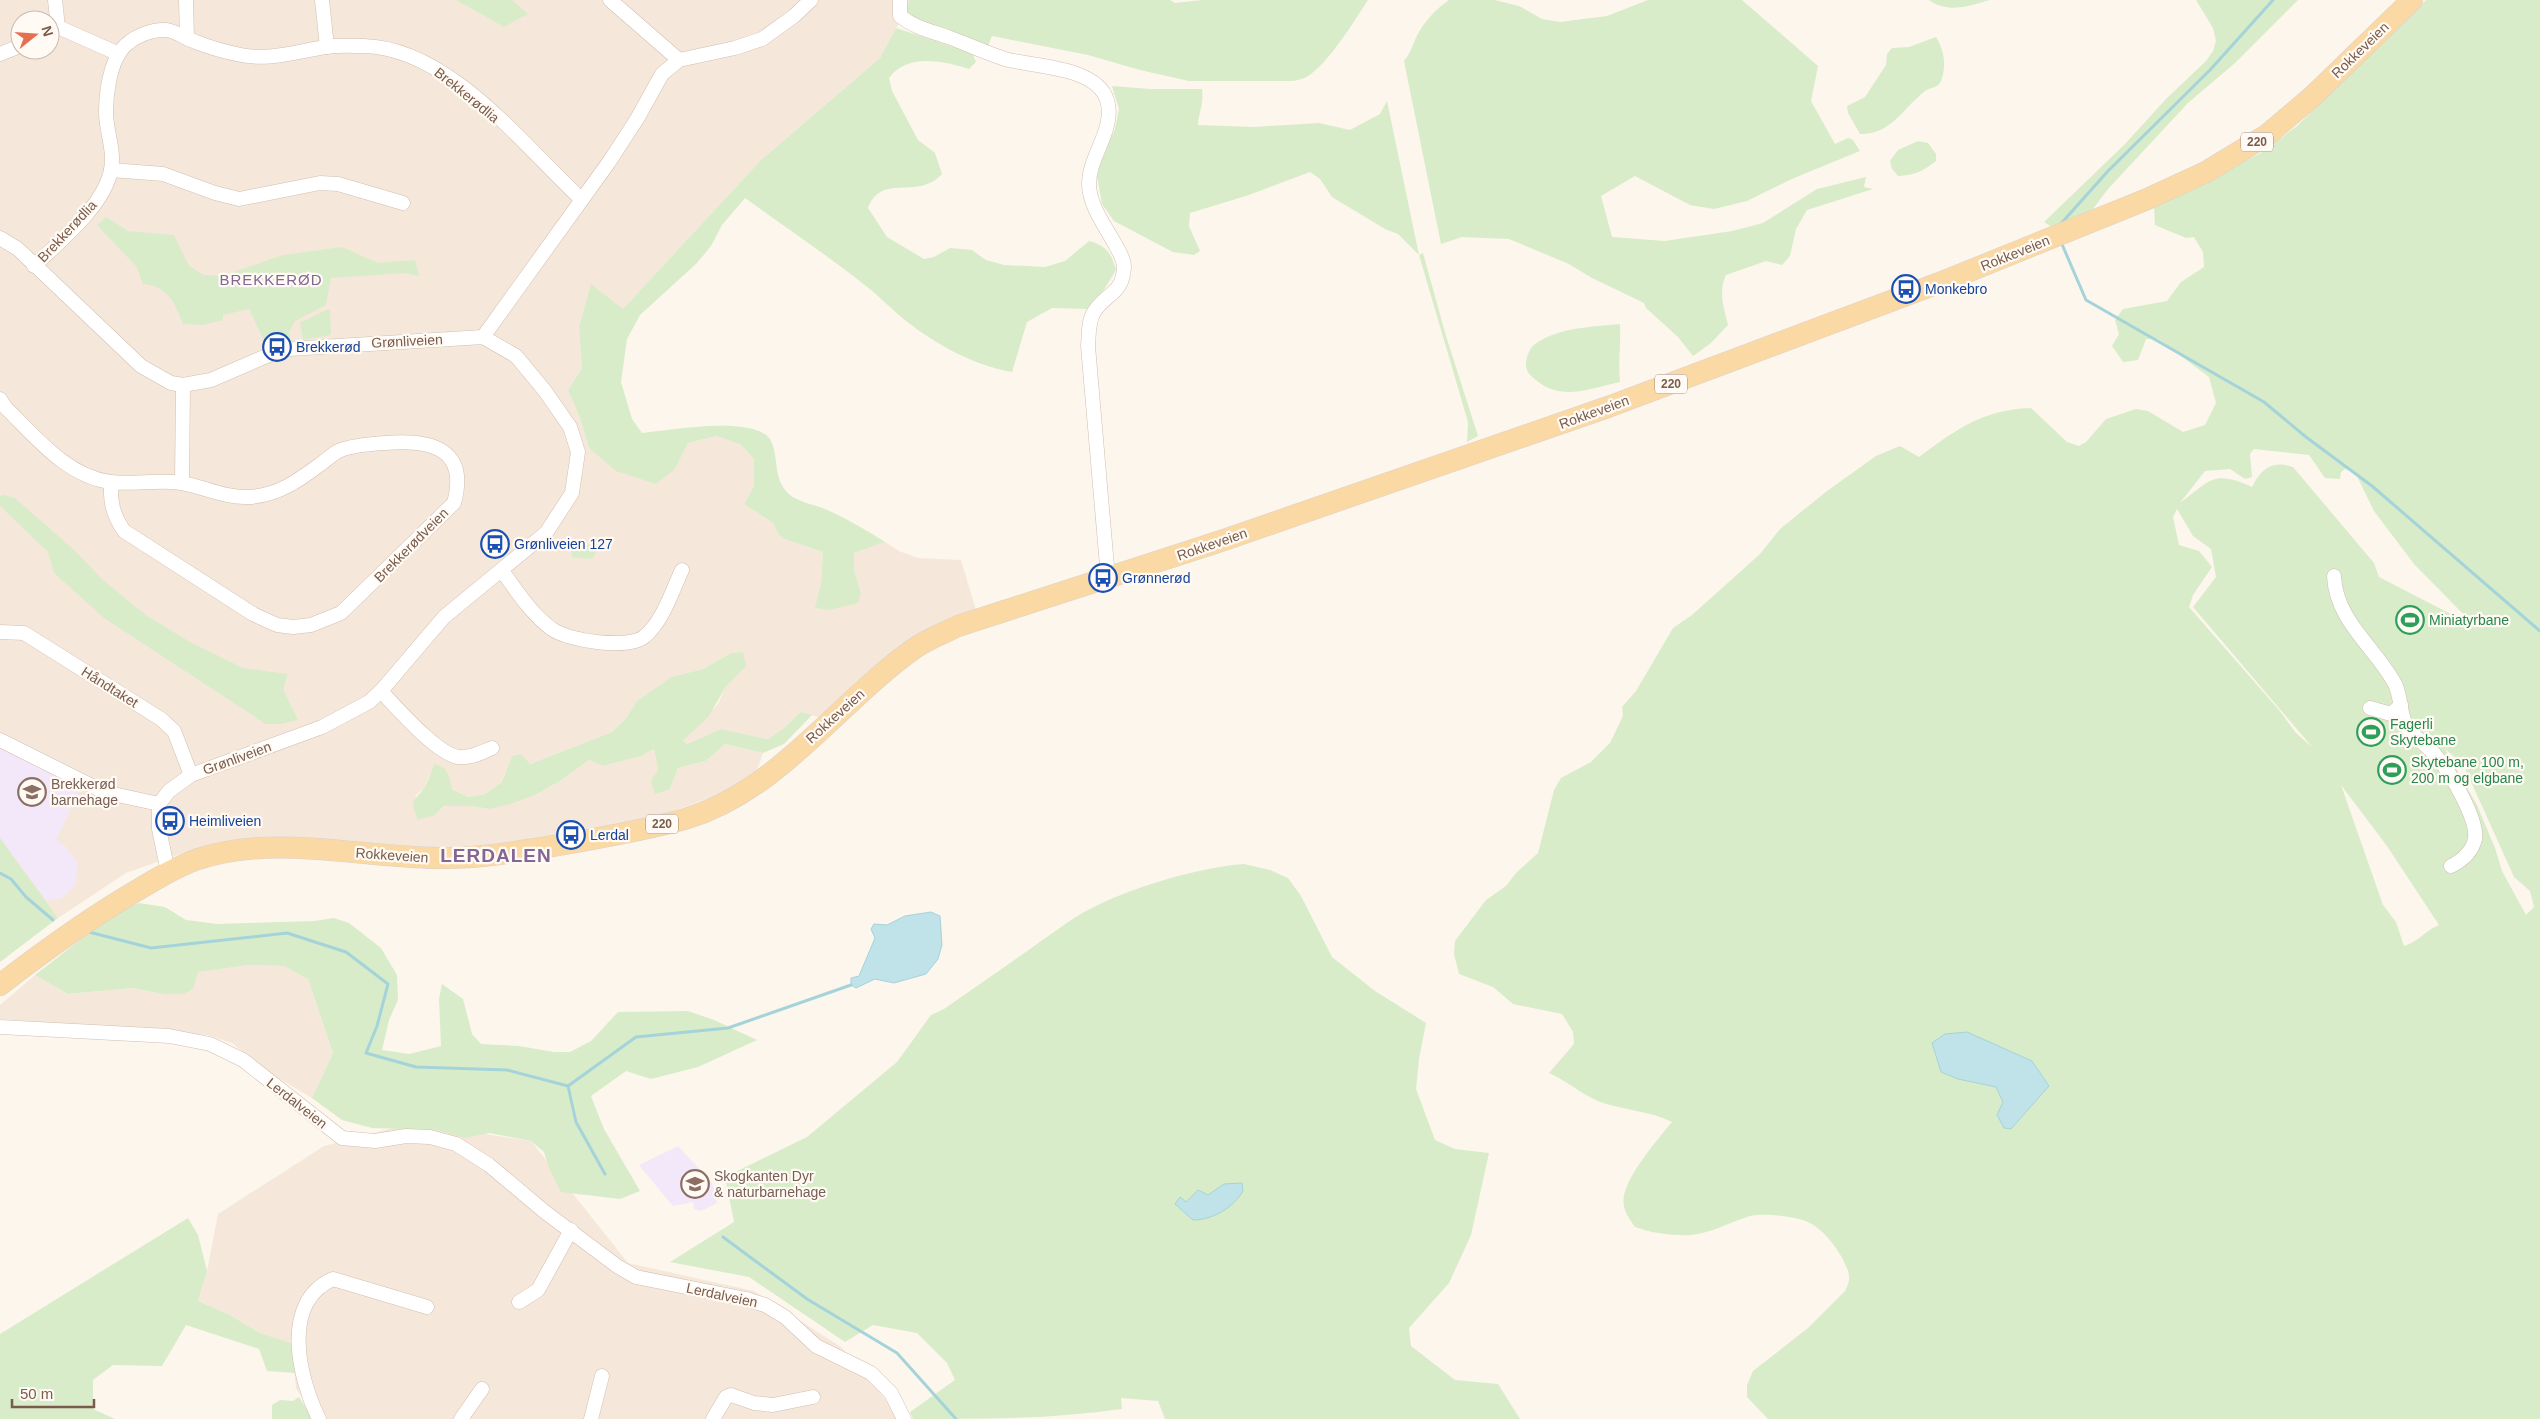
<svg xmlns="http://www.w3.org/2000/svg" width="2540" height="1419" viewBox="0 0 2540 1419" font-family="Arial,sans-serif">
<rect width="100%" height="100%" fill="#fdf6ec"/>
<g fill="#f5e8da" fill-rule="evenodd">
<path d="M 0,0 L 909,0 L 907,13 L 896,28 L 880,58 L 760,161 L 623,309 L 591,285 L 579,327 L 582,368 L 568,390 L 580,418 L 589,448 L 675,469 L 688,443 L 717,436 L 741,445 L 754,459 L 754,486 L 744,504 L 773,523 L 779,535 L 787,540 L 823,552 L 821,583 L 816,608 L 861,593 L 854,570 L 854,553 L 885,542 L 899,551 L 918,558 L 961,560 L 976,610 L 818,717 L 800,712 L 784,728 L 768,739 L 721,729 L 687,744 L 683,741 L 718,704 L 725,688 L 733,679 L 731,653 L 703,669 L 671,677 L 637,701 L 626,718 L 612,732 L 530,764 L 512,756 L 502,782 L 485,794 L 468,797 L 452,789 L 434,765 L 424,788 L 415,796 L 435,815 L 444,806 L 470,806 L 490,809 L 537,794 L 560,781 L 589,760 L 603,766 L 641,756 L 654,749 L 658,769 L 670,789 L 678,768 L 706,761 L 725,744 L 763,753 L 757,770 L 728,791 L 685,807 L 634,823 L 529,842 L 458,850 L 261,837 L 183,853 L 126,873 L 58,918 L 0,838 ZM 20,20 L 50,20 L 50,50 L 20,50 Z"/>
<path d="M 250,965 L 284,966 L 308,979 L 333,1053 L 312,1098 L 273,1075 L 232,1043 L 207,1035 L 0,1019 L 0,1005 L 35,975 L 68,994 L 133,988 L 163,994 L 193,989 L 197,972 Z"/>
<path d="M 412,1123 L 531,1141 L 628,1263 L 754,1291 L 841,1347 L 902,1419 L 316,1419 L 296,1388 L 291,1343 L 260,1333 L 230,1315 L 198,1301 L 207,1271 L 218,1214 L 324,1146 Z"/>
</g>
<g fill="#f3e8fa">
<path d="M 0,747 L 81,788 L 56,840 L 65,846 L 77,862 L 76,885 L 62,898 L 47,901 L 0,838 Z"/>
<path d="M 678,1146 L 712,1183 L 717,1203 L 701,1211 L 694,1209 L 693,1202 L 673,1206 L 639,1165 Z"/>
</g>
<g fill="#d8ecc9" fill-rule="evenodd">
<path d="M 456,0 L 512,0 L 528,14 L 504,27 Z"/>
<path d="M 909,0 L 1170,0 L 1175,3 L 1203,0 L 1368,0 C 1355,20 1328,64 1308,76 C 1303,79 1298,80 1293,81 L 1189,81 L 1140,70 L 1088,55 L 992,36 L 988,46 L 914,21 L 907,13 Z"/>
<path d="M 1449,0 L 1495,0 L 1519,6 L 1542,19 L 1560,22 L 1607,16 L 1648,0 L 1742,0 L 1818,66 L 1811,101 L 1835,144 L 1848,138 L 1853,140 L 1860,151 L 1794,178 L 1747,201 L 1714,209 L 1690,205 L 1635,176 L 1601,196 L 1612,237 L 1665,241 L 1732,231 L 1763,223 L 1817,189 L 1866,177 L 1864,187 L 1873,189 L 1807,210 L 1796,229 L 1790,256 L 1782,265 L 1766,261 L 1726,275 C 1718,292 1724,308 1728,325 L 1711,343 L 1693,356 L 1678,337 L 1646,308 L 1644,303 L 1592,278 L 1569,264 L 1509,239 L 1462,237 L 1441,244 L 1404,61 C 1412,52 1413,42 1419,32 C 1426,20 1437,8 1449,0 Z"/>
<path d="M 1929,0 L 1990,0 C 1968,6 1949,14 1929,0 Z"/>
<path d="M 2196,0 L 2298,0 L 2235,63 L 2188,103 L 2108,189 L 2090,213 L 2055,229 L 2044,222 L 2125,144 L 2166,99 L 2206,61 L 2213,51 L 2216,41 L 2213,28 Z"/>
<path d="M 2426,0 L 2540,0 L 2540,1419 L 1768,1419 L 1747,1397 L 1747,1385 L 1753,1371 L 1808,1328 L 1845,1291 C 1853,1277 1848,1269 1841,1256 C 1834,1244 1823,1230 1810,1223 C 1797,1216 1764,1213 1750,1216 C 1730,1222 1712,1233 1691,1235 C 1674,1236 1651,1233 1635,1227 C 1631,1221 1625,1213 1624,1206 C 1618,1184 1659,1138 1672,1122 C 1650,1111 1624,1110 1600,1102 C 1581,1094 1567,1081 1549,1073 L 1574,1044 L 1573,1032 L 1562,1014 L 1513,1004 L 1493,987 L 1459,974 L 1454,954 L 1455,941 L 1486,900 L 1506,886 L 1516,873 L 1538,853 L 1554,790 L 1561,778 L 1591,762 L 1610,743 L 1623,716 L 1622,707 L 1636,691 L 1673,628 L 1692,615 L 1760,554 L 1780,529 L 1827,491 L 1876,456 L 1900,446 L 1919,457 C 1957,429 1982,410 2031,408 L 2067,442 L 2079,446 L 2086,442 L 2106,419 L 2136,409 L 2148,411 L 2183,432 L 2205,425 L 2216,403 L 2209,377 L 2158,339 L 2146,339 L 2138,360 L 2123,362 L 2112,346 L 2119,334 L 2115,320 L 2123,309 L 2167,301 L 2181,282 L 2204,267 L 2203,252 L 2194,237 L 2186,238 L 2155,225 L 2154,207 L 2259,154 L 2297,126 ZM 2254,449 L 2309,455 L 2325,478 L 2340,479 L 2341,472 L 2345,469 L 2355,472 L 2374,511 L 2414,564 L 2470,621 L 2470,624 L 2379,577 L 2374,563 L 2293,467 C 2272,460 2261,469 2252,487 C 2213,469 2210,481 2180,503 L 2205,471 L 2230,469 L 2245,479 L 2252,477 L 2250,454 ZM 2177,509 L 2193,536 L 2211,549 L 2216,577 L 2193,607 L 2313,748 L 2296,733 L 2279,710 L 2189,607 L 2193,595 L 2212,567 L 2199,551 L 2179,545 L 2173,517 ZM 2445,749 L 2463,764 L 2514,877 L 2530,891 L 2534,907 L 2526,915 L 2502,871 L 2495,848 L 2477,805 ZM 2341,785 L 2387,846 L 2439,925 C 2426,930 2418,942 2404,946 L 2396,922 L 2383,905 ZM 2049,1086 L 2003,1102 L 1996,1087 Z"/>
<path d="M 896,28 L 972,53 L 976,62 L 969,69 C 944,61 907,53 889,78 L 892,91 L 918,140 L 935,153 L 942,174 C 917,201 882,172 868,208 L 887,237 L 924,259 L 934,257 L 950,248 L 972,250 L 986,260 L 1004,265 L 1045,267 L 1065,261 L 1089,241 C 1106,245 1112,254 1116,270 L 1102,293 L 1087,309 L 1052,308 L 1027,322 L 1012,372 C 972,365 931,342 900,316 C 888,306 878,295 866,286 C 827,255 785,227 745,198 L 722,225 L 711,246 L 697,263 L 640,315 L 627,339 L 621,382 L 632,419 L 642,433 C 667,431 761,413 772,443 C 779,462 773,480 790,495 C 799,502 815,505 825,509 C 846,518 866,530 885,542 L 854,553 L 854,570 L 861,593 L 858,603 L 829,610 L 815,608 L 821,583 L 823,552 L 787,540 L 779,535 L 773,523 L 744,504 L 754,486 L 754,459 L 741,445 L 717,436 L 688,443 L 675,469 L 656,484 L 616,471 L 589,448 L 580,418 L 568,390 L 582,368 L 579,327 L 591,284 L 623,309 L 760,161 L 880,58 Z"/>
<path d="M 1936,37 C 1944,50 1947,66 1941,81 C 1938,88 1931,87 1925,91 C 1903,108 1891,135 1860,134 L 1848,113 L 1847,106 L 1865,97 L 1886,65 L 1887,54 L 1892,48 L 1909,47 Z"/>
<path d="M 1112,86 L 1150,89 L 1202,89 C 1204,104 1199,111 1198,125 L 1253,127 L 1319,123 L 1350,130 L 1380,114 L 1387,101 L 1419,255 L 1423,253 L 1446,336 L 1478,436 L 1467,442 L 1468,422 L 1419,255 L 1398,234 L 1385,229 L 1332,197 L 1320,179 L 1310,172 L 1249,195 L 1190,213 L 1189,226 L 1200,251 L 1194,255 L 1173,252 L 1114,221 L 1102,204 L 1097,176 L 1103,155 L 1115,129 L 1119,109 Z"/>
<path d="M 1918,141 L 1928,143 L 1936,154 L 1936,161 C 1923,171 1915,175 1898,176 L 1892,169 L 1890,161 L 1898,150 Z"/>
<path d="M 106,217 L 128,231 L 174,235 L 189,266 L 204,275 L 222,276 L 283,255 L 342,247 L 378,263 L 415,260 L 419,276 L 405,273 L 331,278 L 326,305 L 295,321 L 289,332 L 291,341 L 268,349 L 249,309 L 223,315 L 223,320 L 202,325 L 183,324 C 175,303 168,286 143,284 L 136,266 L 97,225 Z"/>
<path d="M 330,309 L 331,335 L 303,340 L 300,322 C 311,319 319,312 330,309 Z"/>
<path d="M 1620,324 C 1621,344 1618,362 1620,382 C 1591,388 1561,402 1536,380 C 1531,376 1526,372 1526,365 C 1526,357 1529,349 1535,344 C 1559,327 1592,327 1620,324 Z"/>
<path d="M 4,495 L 15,498 L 73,549 L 104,581 L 146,615 L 190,642 L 243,668 L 288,674 L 283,689 L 298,720 L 281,724 L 266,724 L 104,618 L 54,573 L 48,552 L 0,506 L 0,496 Z"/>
<path d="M 574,540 L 598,549 L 592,559 L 572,557 L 571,550 Z"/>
<path d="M 743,652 L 746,666 L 725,688 L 709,716 L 683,741 L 687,744 L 721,729 L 768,739 L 784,728 L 800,712 L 812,715 L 784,744 L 763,753 L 725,744 L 706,761 L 678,768 L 670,789 L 655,794 L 651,782 L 658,769 L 654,749 L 641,756 L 603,766 L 589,760 L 560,781 L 537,794 L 510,804 L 490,809 L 470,806 L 444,806 L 435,815 L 418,820 C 409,800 413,803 424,788 C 428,782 431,772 434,764 C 449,767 449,776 452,789 L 468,797 L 485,794 L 502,782 L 512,756 L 521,754 L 530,764 L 612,732 L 626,718 L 637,701 L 671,677 L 703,669 L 731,653 Z"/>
<path d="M 0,838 L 58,918 L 0,962 Z"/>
<path d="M 1244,864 L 1270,870 L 1288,878 L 1301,896 L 1332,957 L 1375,991 L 1426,1023 L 1419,1059 L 1416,1089 L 1435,1140 L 1455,1149 L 1489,1153 L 1471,1235 L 1449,1283 L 1409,1328 L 1411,1346 L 1455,1380 L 1498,1384 L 1520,1419 L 1165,1419 L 1158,1401 L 1121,1398 L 1122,1409 C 1053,1419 983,1419 913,1419 L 910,1412 L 955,1380 L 947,1363 L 917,1333 L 873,1325 L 845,1342 L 749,1277 L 670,1262 L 734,1222 L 725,1177 L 807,1137 L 897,1062 L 931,1015 L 944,1009 C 975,987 1006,966 1037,944 C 1057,930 1076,915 1098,905 C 1136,886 1202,867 1244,864 Z"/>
<path d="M 139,903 L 165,907 L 186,920 L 217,924 L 315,921 L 334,918 L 349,923 L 381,948 L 397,975 L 398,1000 L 389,1020 L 382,1050 L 409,1054 L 441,1046 L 439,999 L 442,984 L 463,999 L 472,1034 L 481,1044 L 519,1046 L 554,1052 L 570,1052 L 591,1041 L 618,1012 L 688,1011 L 714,1020 L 757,1040 L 698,1067 L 651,1079 L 626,1071 L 591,1096 L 604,1129 L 640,1191 L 620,1199 L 561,1192 L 549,1168 L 544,1152 L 531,1141 L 490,1133 L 464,1138 L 437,1130 L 372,1128 L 342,1120 L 312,1098 L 333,1053 L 308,979 L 284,966 L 250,965 L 198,972 L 193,989 L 184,994 L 163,994 L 133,988 L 68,994 L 35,975 L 116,912 Z"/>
<path d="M 188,1218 L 198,1235 L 207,1271 L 198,1301 L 230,1315 L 260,1333 L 291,1343 L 296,1373 L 267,1371 L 259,1349 L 186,1325 L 162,1366 L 113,1365 L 93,1380 L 93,1409 L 115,1419 L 0,1419 L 0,1334 Z"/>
<path d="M 299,1397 L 313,1419 L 272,1419 L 272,1405 L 280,1400 L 293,1401 Z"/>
</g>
<g fill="#bfe3e8" stroke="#a5d3da">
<path d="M 931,912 L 940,916 L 942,945 L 938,959 L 926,974 L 894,983 L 875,979 L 856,988 L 851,985 L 851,978 L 859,976 L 875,938 L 871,929 L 874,924 L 887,925 L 905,916 Z"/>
<path d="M 1967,1032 L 2032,1061 L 2049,1086 L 2011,1129 L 2004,1128 L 1997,1115 L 2003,1102 L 1996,1087 L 1958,1079 L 1941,1072 L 1932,1043 L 1945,1034 Z"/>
<path d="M 1242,1183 L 1243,1191 C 1234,1207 1213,1220 1193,1220 L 1175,1204 L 1180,1197 L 1186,1202 L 1198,1190 L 1208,1195 L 1224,1184 Z"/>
</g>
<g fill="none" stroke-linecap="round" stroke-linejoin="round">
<g stroke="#a5d3da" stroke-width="3">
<path d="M 2058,227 L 2108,171 L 2210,70 L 2273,0"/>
<path d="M 2061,242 L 2086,300 L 2264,402 L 2306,437 L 2372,486 L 2540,631"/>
<path d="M 0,873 L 11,879 L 26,897 L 53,920"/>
<path d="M 89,932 L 151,948 L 287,933 L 346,952 L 388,984 L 377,1026 L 366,1053 L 416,1067 L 507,1070 L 568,1086 L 576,1122 L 605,1174"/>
<path d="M 568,1086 L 636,1037 L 728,1028 L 851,985"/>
<path d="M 723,1237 L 807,1299 L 897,1353 L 956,1419"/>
</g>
<defs>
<g id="minor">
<path d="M 55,0 L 58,27"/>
<path d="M 186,0 L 187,38"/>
<path d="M 322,0 L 327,47"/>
<path d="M 610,0 L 679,60"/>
<path d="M 900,0 L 900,16 C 915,28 931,31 948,37 C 967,44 986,53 1005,59 C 1033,67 1096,66 1107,100 C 1116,129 1089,155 1089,184 C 1089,214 1124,248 1124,267 C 1123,294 1106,293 1094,312 C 1088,321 1089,335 1088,346 L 1108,578"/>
<path d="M 50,31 L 58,27 L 119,54"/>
<path d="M 0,54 L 20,46"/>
<path d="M 111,170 L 163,174 L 215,193 L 239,199 L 320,183 L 338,184 L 403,203"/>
<path d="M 0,238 L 18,249 L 141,366 L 171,383 L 183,385 L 211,380 L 271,354 L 289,349 L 483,337 L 516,356 L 545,391 L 570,427 L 578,452 L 572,493 L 546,533 L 444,617 L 381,691 L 369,702 L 322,727 L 191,775 L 169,791 L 159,804 L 159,829 L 168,872"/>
<path d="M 34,266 C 60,241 104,206 111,170 C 115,150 106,132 106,112 C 106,93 110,64 122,49 C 132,37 151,29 167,30 C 177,32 187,39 196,42 C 211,48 226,52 241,55 C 268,61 299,51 326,47 C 338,45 352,46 364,46 C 449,48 523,145 581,199"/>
<path d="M 483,337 L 609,162 L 637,119 L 662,74 L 679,60 L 735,48 L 762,39 L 794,16 L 811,0"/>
<path d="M 0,399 L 5,407 C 35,436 66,476 110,482 C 134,485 158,479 182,483 C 204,487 225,498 248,497 C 278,496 299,480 322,463 C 328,459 334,452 341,450 C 354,445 371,444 385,443 C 430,439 469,448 454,503 L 341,613 L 311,625 L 293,627 L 277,625 L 253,614 L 124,531 C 113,515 110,502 111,482"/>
<path d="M 182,483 L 183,385"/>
<path d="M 502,571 C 517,591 531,614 552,629 C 568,641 629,650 645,636 C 663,621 672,591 682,570"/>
<path d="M 2334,576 C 2336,621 2375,647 2395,684 C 2402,698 2399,718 2410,731 C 2418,740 2429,747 2437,757 C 2450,772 2478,819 2475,839 C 2472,852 2463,860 2451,866"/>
<path d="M 0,632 L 24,633 L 161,719 L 174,731 L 191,775"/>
<path d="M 381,691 C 397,708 436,753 458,757 C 470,759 482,752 492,748"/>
<path d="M 2370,708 L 2391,714 L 2401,705"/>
<path d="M 0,740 L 104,792 L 159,804"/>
<path d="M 0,1027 L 169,1036 L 210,1044 L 243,1060 L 342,1138 L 375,1141 L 406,1136 L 430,1137 L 456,1144 L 489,1165 L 545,1212 L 617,1266 L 636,1277 L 746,1299 L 765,1305 L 785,1317 L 816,1346 L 871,1373 L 891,1393 L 904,1419"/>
<path d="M 519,1302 L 538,1290 L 571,1230"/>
<path d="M 319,1419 C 299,1379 280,1302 333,1279 L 427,1307"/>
<path d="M 461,1419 L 482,1389"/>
<path d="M 591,1419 L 602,1376"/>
<path d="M 713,1419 L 726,1397 L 731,1395 L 754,1403 L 773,1405 L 813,1397"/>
</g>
<path id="primary" d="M 0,985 C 44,951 88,919 136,891 C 156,879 176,867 198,859 C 275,834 358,857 437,858 C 480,859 522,851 565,844 C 605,837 646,830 685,819 C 779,791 837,703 915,648 C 928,639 944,633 958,626 L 1221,541 L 1608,407 L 1947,280 L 2145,200 L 2206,172 L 2267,135 L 2313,96 L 2412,0"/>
</defs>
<use href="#minor" stroke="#d1beb0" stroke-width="15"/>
<use href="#primary" stroke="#dad1cd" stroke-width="22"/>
<use href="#minor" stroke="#fff" stroke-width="14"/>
<use href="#primary" stroke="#fbd9a5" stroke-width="21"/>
</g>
<defs>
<symbol id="bus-ring" viewBox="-11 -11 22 22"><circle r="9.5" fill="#fffaf3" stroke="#1a4fb4" stroke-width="1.5"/><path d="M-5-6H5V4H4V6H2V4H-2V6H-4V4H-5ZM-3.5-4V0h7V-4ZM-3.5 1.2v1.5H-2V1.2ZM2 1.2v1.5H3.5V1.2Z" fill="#1a4fb4"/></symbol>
<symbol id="stadium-ring" viewBox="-11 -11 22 22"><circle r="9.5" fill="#fffaf3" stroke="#2e9e5b" stroke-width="1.5"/><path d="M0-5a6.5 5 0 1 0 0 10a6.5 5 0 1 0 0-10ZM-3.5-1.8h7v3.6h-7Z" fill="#2e9e5b"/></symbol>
<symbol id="school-ring" viewBox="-11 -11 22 22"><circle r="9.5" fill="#fffaf3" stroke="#8d6e63" stroke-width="1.5"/><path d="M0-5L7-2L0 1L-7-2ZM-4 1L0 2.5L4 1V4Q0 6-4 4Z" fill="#8d6e63"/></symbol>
</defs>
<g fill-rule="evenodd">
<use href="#bus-ring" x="1890" y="273" width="32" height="32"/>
<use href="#bus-ring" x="261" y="331" width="32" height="32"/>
<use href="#bus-ring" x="479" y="528" width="32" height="32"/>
<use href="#bus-ring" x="1087" y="562" width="32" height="32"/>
<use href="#stadium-ring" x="2394" y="604" width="32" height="32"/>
<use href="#stadium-ring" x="2355" y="716" width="32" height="32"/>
<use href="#stadium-ring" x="2376" y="754" width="32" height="32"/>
<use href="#school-ring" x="16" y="776" width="32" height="32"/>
<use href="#bus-ring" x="154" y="805" width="32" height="32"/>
<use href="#bus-ring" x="555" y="819" width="32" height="32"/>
<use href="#school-ring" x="679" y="1168" width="32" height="32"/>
</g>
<g text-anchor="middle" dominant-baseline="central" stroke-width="4.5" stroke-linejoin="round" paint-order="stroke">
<g fill="#fffaf3" stroke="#a28b7f" stroke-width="1">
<rect x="2241" y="132.5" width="32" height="19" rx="4"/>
<rect x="1655" y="374.5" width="32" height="19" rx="4"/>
<rect x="646" y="814.5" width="32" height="19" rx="4"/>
</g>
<g font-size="12" font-weight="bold" fill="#7a5c4d">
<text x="2257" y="142">220</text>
<text x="1671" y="384">220</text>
<text x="662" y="824">220</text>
</g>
<g font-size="14" fill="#7a5c4d" stroke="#fffaf3">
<text transform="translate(2360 50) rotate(-44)">Rokkeveien</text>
<text transform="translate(467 95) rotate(39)">Brekkerødlia</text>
<text transform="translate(67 231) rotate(-47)">Brekkerødlia</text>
<text transform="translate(2015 253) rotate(-22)">Rokkeveien</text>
<text transform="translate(407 341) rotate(-3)">Grønliveien</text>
<text transform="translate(1594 412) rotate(-20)">Rokkeveien</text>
<text transform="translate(1212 544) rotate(-19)">Rokkeveien</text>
<text transform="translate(411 545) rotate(-45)">Brekkerødveien</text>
<text transform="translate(110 687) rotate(32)">Håndtaket</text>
<text transform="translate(835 716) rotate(-42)">Rokkeveien</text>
<text transform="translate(237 758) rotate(-20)">Grønliveien</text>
<text transform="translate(392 855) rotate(4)">Rokkeveien</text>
<text transform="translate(297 1103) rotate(38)">Lerdalveien</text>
<text transform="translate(722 1295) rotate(12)">Lerdalveien</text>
</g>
<g font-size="14" fill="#164399" stroke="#fffaf3" text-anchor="start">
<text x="1925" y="289">Monkebro</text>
<text x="296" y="347">Brekkerød</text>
<text x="514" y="544">Grønliveien 127</text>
<text x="1122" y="578">Grønnerød</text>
<text x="189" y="821">Heimliveien</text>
<text x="590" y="835">Lerdal</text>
</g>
<g font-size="14" fill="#27864d" stroke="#fffaf3" text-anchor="start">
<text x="2429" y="620">Miniatyrbane</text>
<text x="2390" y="724">Fagerli<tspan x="2390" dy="16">Skytebane</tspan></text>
<text x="2411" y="762">Skytebane 100 m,<tspan x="2411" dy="16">200 m og elgbane</tspan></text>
</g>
<g font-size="14" fill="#785e54" stroke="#fffaf3" text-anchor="start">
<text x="51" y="784">Brekkerød<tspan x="51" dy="16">barnehage</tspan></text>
<text x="714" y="1176">Skogkanten Dyr<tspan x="714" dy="16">&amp; naturbarnehage</tspan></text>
</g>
<g font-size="15" letter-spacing="1" fill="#846695" stroke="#fffaf3">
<text x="271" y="279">BREKKERØD</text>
</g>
<g font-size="19" font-weight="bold" letter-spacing="1" fill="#846695" stroke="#fffaf3">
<text x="496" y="855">LERDALEN</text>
</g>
</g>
<g transform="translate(35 35) rotate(73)"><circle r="24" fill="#fffaf3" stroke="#cabbb1"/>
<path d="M0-4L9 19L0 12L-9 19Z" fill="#e76f51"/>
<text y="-8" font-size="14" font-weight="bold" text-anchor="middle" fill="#7a5c4d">N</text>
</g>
<path d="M12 1399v8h82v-8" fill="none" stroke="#7a5c4d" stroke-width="2.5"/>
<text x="20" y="1399" font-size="15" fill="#7a5c4d" stroke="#fffaf3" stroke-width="4" paint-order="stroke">50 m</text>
</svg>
